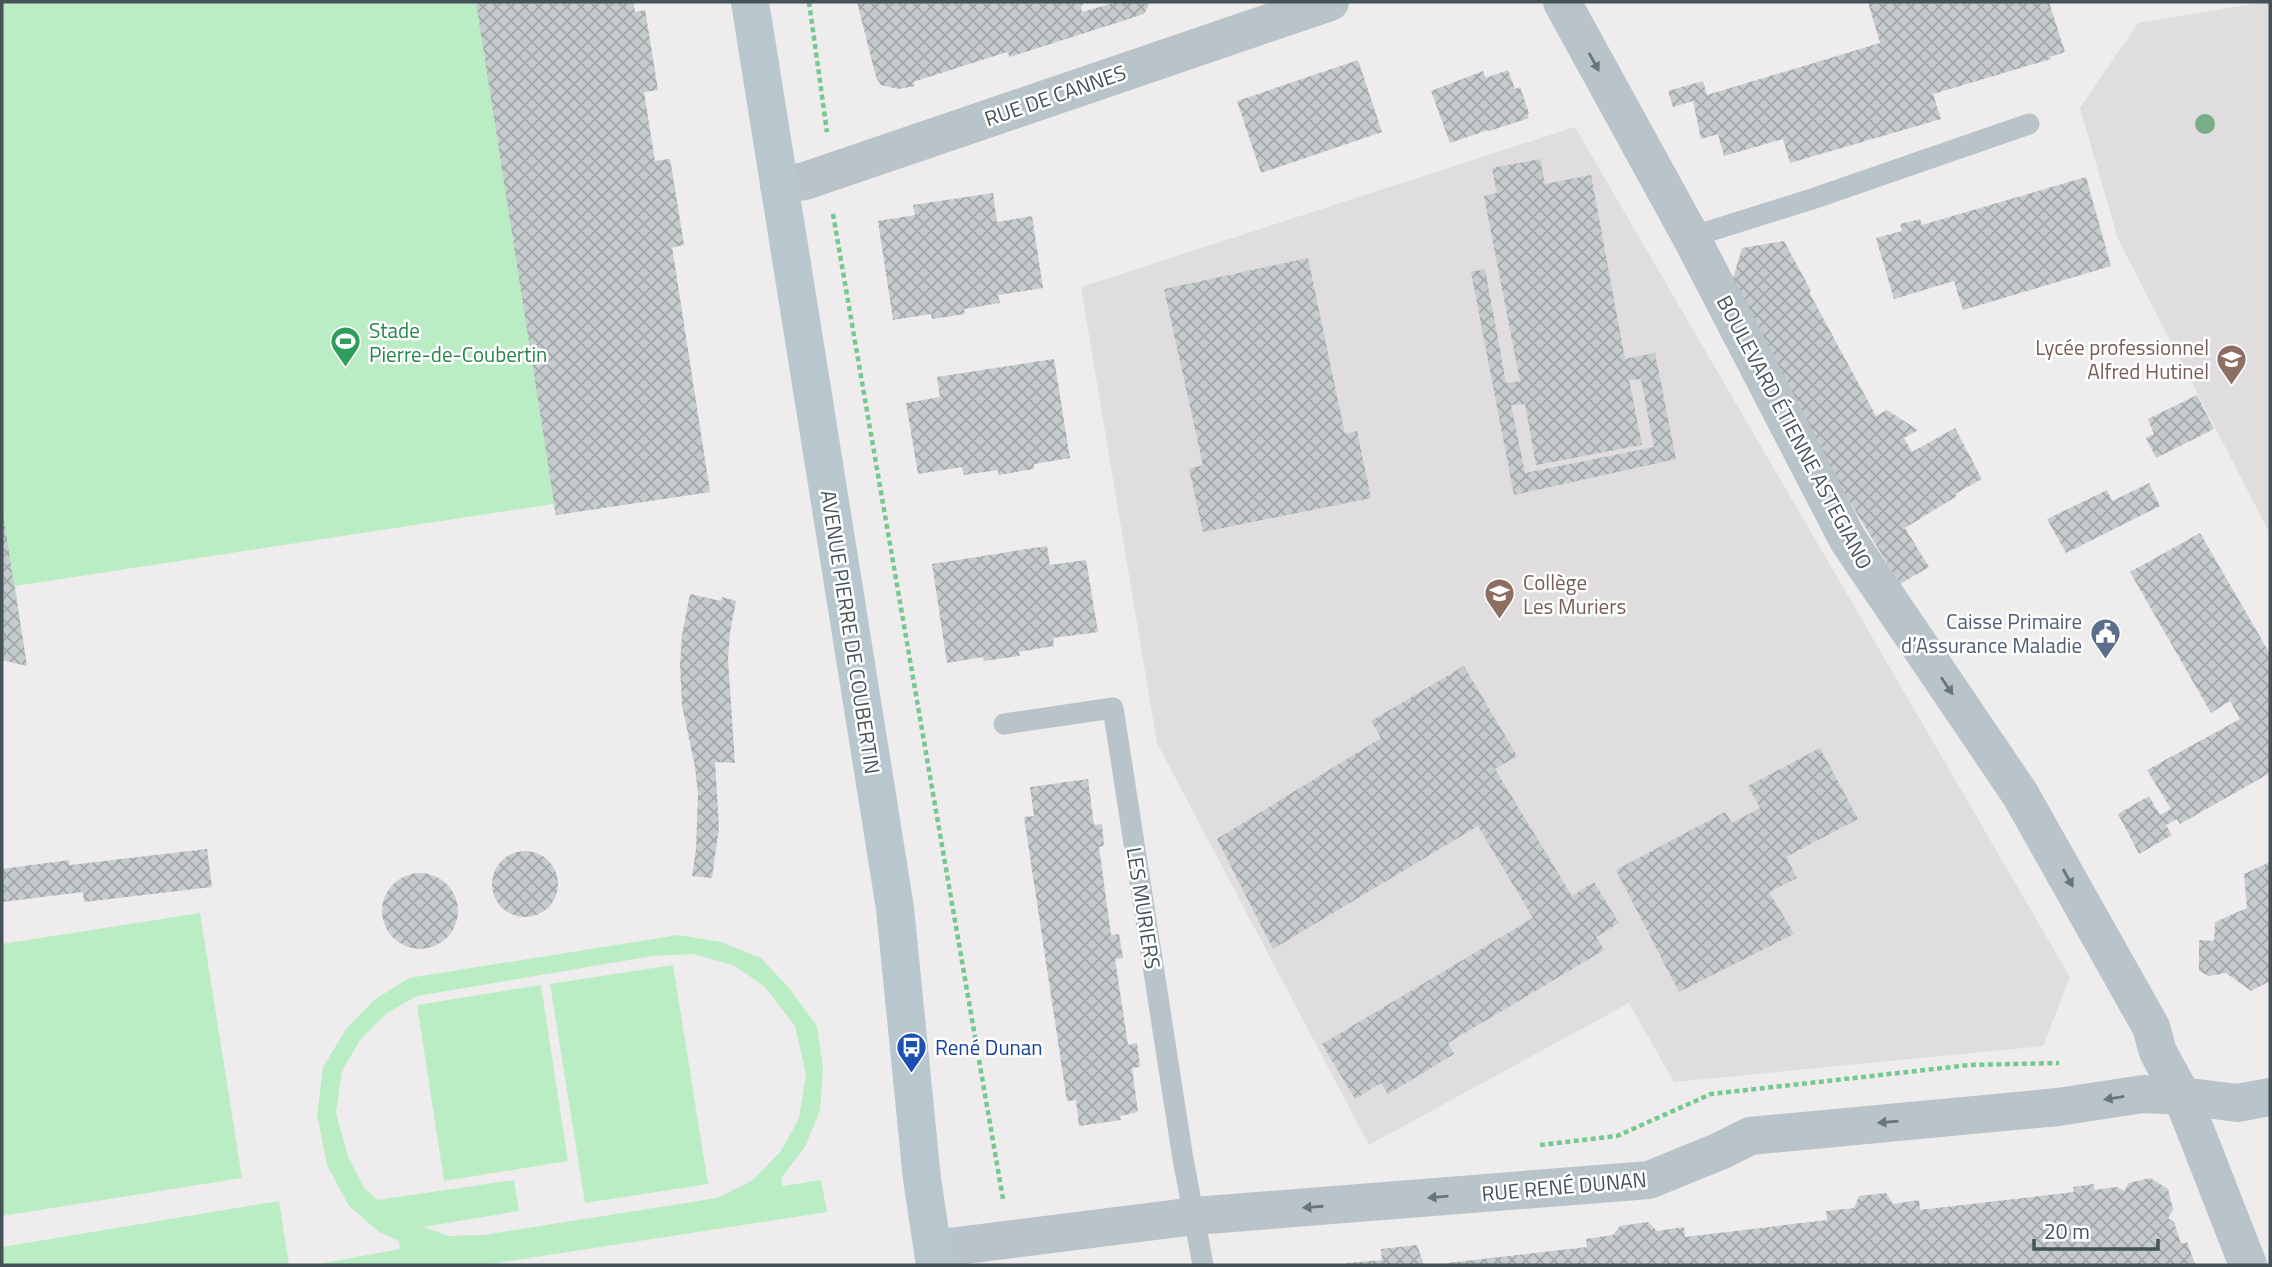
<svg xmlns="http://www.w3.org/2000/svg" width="2272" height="1267" viewBox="0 0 2272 1267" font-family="'Titillium Web',sans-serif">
<defs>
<pattern id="building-cross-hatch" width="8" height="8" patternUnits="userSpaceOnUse" patternTransform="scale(1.75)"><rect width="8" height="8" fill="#c6cbce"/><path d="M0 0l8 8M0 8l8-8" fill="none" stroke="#a3a7aa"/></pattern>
</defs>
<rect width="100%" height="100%" fill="#efeced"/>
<g fill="#e0ddde">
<path d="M 2263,2 L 2270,2 L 2270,534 L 2118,239 L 2080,108 L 2138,23 Z"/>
<path d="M 1575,127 L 2070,977 L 2043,1046 L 1674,1082 L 1629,1003 L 1369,1145 L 1157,743 L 1081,287 Z"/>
</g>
<g fill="#bbedc5" fill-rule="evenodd">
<path d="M 2,2 L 633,2 L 635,12 L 645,10 L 658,90 L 644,92 L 654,161 L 670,159 L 684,245 L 672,248 L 710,492 L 556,515 L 553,504 L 15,586 L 27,666 L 2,660 Z"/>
<path d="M 200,913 L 242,1178 L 2,1216 L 2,944 Z"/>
<path d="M 678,935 L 721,942 L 761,958 L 790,989 L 817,1026 L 823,1069 L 820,1110 L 805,1147 L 781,1178 L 783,1186 L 821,1180 L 827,1212 L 484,1265 L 318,1265 L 318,1264 L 400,1249 L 399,1241 L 379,1232 L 349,1206 L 327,1165 L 317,1115 L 323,1067 L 346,1029 L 374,1000 L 409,978 ZM 694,954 L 735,966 L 765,987 L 795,1026 L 806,1074 L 799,1118 L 781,1151 L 753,1180 L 717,1198 L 483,1235 L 449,1236 L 423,1227 L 519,1211 L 514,1180 L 378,1200 L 365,1189 L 348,1156 L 336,1113 L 342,1071 L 360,1040 L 387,1013 L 417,996 L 653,956 Z"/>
<path d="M 673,965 L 708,1184 L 585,1203 L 550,984 Z"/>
<path d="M 541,985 L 568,1161 L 444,1181 L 417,1005 Z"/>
<path d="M 279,1201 L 289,1265 L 2,1265 L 2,1247 Z"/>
</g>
<g fill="url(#building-cross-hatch)" fill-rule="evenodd">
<path d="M 476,2 L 633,2 L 635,12 L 645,10 L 658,90 L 644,92 L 655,161 L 670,159 L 684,245 L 672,247 L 710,492 L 556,515 Z"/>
<path d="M 857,2 L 1084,2 L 1081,7 L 1082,12 L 1117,2 L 1150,2 L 1144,14 L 1010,57 L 1007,52 L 913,82 L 915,86 L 898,89 L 881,85 L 876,77 Z"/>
<path d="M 1868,2 L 2049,2 L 2065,52 L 2050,57 L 2051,59 L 1933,94 L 1941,119 L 1790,163 L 1783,139 L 1724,156 L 1718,134 L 1701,139 L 1693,101 L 1673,107 L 1668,91 L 1703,81 L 1707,95 L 1880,43 Z"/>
<path d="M 1358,60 L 1382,132 L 1261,173 L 1237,101 Z"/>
<path d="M 1508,70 L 1515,89 L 1520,87 L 1529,113 L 1527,115 L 1529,118 L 1489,131 L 1488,130 L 1450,143 L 1431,91 L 1483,71 L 1486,78 Z"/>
<path d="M 1540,159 L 1545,184 L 1591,175 L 1625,359 L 1655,353 L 1676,459 L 1514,495 L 1471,272 L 1485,269 L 1506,383 L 1520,381 L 1484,196 L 1497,193 L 1492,168 ZM 1641,379 L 1654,447 L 1525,473 L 1511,405 L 1525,404 L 1536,465 L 1642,445 L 1629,380 Z"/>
<path d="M 2086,177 L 2111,266 L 1963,310 L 1954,281 L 1894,299 L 1876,238 L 1902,231 L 1900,224 L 1920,219 L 1922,225 Z"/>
<path d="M 993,193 L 997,222 L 1032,216 L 1043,288 L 998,295 L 1000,303 L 964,309 L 965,314 L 932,319 L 931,314 L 893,320 L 878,221 L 915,215 L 913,205 Z"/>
<path d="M 1784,241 L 1811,291 L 1809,292 L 1876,416 L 1887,410 L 1918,430 L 1904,438 L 1912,452 L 1955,428 L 1982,479 L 1955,494 L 1957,496 L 1905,528 L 1929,567 L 1900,584 L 1818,450 L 1732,282 L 1742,248 Z"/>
<path d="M 1308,258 L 1345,434 L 1357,431 L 1371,498 L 1203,532 L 1189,469 L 1203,465 L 1164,289 Z"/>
<path d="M 1054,359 L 1070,458 L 1034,464 L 1034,469 L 998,475 L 998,470 L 964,475 L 962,467 L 918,474 L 906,403 L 940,397 L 937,377 Z"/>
<path d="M 2197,395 L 2214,429 L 2156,458 L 2146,438 L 2154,434 L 2148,419 Z"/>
<path d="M 2149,483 L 2160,506 L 2066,553 L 2047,519 L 2107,490 L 2112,501 Z"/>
<path d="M 2,515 L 3,515 L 27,666 L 2,660 Z"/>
<path d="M 2200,533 L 2270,654 L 2270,773 L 2180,824 L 2177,819 L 2166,825 L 2172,835 L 2139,854 L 2118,814 L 2149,796 L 2160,815 L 2171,809 L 2147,770 L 2240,719 L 2230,701 L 2211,713 L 2130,572 Z"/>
<path d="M 1047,546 L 1050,565 L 1086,560 L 1098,632 L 1053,638 L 1054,646 L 1019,652 L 1020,656 L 984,661 L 983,657 L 947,663 L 932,564 Z"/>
<path d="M 690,594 L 721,601 L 722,597 L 736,601 L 730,632 L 728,660 L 735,763 L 715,762 L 719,827 L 712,878 L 692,876 L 696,849 L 698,794 L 695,767 L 682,705 L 680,664 L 682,635 Z"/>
<path d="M 1464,666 L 1517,756 L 1495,769 L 1572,896 L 1594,882 L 1619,923 L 1596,937 L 1604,950 L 1448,1043 L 1454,1054 L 1388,1094 L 1381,1083 L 1355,1099 L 1322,1044 L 1533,918 L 1478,826 L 1273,949 L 1217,839 L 1381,738 L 1371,721 Z"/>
<path d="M 1820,748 L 1858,819 L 1786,857 L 1797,878 L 1769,892 L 1794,934 L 1679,992 L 1616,870 L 1725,812 L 1732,823 L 1760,808 L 1748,786 Z"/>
<path d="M 1088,779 L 1094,825 L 1102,824 L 1104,846 L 1099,847 L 1111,935 L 1119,934 L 1123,958 L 1115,959 L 1128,1045 L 1137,1043 L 1140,1067 L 1132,1068 L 1138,1112 L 1120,1116 L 1121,1120 L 1079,1126 L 1076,1100 L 1067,1101 L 1024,817 L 1034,816 L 1030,787 Z"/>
<path d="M 207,849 L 212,887 L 84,902 L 83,892 L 2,902 L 2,869 L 69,860 L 70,865 Z"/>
<circle cx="525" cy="884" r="33"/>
<path d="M 2270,862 L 2270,981 L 2251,991 L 2226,973 L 2209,976 L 2199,971 L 2199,940 L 2214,941 L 2215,922 L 2247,908 L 2244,874 Z"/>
<circle cx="420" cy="911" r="38"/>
<path d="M 2150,1178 L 2168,1189 L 2173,1210 L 2168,1218 L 2174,1222 L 2181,1244 L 2187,1242 L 2195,1264 L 1447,1265 L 1447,1263 L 1587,1247 L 1586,1239 L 1613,1235 L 1620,1226 L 1648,1222 L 1657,1231 L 1684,1227 L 1685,1237 L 1827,1220 L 1826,1211 L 1854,1208 L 1859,1196 L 1886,1193 L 1893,1204 L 1919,1200 L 1920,1210 L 2074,1192 L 2073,1187 L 2094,1184 L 2094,1190 L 2117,1187 L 2124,1191 L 2129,1183 Z"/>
<path d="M 1417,1245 L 1424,1265 L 1347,1265 L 1347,1263 L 1382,1260 L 1381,1249 Z"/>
</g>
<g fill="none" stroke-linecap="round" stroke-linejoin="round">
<g stroke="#74c990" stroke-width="4.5" stroke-dasharray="5 3.5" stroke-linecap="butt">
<path d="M 809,2 L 827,132"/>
<path d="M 833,214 L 1003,1199"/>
<path d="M 1540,1145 L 1617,1136 L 1711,1094 L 1970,1065 L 2059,1063"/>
</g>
<g stroke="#b8c4c9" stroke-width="21">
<path d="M 1691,237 L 1815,198 L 2029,124"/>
<path d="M 1004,724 L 1113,708 L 1183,1159 L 1203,1265"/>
</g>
<g stroke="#b8c4c9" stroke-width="38">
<path d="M 1562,2 L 1691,237 L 1848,540 L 2020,794 L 2151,1027 L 2158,1052 L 2182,1096 L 2248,1265"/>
<path d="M 779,185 L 805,181 L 1330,2"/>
<path d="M 933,1249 L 1195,1216 L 1649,1180 L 1720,1151 L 1750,1136 L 2058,1107 L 2143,1094 L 2182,1096 L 2237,1103 L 2270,1097"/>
</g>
<path stroke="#b8c7ce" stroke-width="38" d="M 750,2 L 895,908 L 922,1179 L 935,1265"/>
</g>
<circle fill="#79ac89" cx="2205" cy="124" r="10"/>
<defs><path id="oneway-solid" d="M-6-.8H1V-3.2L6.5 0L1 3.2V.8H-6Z" transform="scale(1.75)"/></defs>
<g fill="#68757b">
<use href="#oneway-solid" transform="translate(1594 62) rotate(61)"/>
<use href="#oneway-solid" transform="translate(1947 686) rotate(56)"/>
<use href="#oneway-solid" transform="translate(2068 878) rotate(61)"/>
<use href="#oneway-solid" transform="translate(2114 1098) rotate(171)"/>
<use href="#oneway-solid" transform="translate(1888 1122) rotate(175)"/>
<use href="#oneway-solid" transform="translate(1438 1197) rotate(175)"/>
<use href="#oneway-solid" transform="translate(1313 1207) rotate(176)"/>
</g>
<defs>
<symbol id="stadium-pin" viewBox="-11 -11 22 30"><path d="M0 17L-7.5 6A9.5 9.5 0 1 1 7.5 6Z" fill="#2e9e5b" stroke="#fff"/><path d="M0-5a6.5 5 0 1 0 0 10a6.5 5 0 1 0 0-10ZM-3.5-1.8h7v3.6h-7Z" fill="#fff"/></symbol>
<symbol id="school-pin" viewBox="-11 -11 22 30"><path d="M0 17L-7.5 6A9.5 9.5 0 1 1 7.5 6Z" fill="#8d6e63" stroke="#fff"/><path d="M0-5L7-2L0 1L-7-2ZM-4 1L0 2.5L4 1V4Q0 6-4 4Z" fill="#fff"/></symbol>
<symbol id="civic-pin" viewBox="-11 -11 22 30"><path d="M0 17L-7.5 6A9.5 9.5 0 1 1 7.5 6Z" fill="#5c6f8a" stroke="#fff"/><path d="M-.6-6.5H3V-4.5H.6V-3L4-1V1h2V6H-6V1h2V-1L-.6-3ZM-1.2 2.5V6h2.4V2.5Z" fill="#fff"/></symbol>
<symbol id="bus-pin" viewBox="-11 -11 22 30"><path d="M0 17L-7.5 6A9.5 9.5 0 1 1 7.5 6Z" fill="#1a4fb4" stroke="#fff"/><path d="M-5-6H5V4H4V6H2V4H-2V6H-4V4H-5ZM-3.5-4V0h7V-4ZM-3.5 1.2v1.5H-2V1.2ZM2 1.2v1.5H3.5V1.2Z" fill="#fff"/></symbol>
</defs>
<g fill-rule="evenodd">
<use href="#stadium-pin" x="328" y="324" width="35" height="47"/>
<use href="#school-pin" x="2214" y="342" width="35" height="47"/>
<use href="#school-pin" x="1482" y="576" width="35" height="47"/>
<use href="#civic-pin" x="2088" y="616" width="35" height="47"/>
<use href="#bus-pin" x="894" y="1030" width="35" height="47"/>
</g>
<g text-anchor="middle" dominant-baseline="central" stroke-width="5" stroke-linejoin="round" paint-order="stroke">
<g font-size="21" fill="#455359" stroke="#fff">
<text transform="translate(1055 95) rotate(-19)">RUE DE CANNES</text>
<text transform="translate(1795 432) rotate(62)">BOULEVARD ÉTIENNE ASTEGIANO</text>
<text transform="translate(851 632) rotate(81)">AVENUE PIERRE DE COUBERTIN</text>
<text transform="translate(1144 908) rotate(81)">LES MURIERS</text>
<text transform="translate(1564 1186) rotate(-5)">RUE RENÉ DUNAN</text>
</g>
<g font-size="21" fill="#27864d" stroke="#fff" text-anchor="start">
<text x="369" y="330">Stade<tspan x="369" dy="24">Pierre-de-Coubertin</tspan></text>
</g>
<g font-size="21" fill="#785e54" stroke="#fff" text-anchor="end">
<text x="2209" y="347">Lycée professionnel<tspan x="2209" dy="24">Alfred Hutinel</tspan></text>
<text x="1523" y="582" text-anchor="start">Collège<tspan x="1523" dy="24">Les Muriers</tspan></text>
</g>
<g font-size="21" fill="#4e5e75" stroke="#fff" text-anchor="end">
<text x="2082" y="621">Caisse Primaire<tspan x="2082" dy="24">d’Assurance Maladie</tspan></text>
</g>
<g font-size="21" fill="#164399" stroke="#fff" text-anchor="start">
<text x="935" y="1047">René Dunan</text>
</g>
</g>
<rect width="2272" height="1267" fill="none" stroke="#455359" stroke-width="7"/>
<path d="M2034 1239v10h124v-10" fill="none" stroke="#455359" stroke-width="3.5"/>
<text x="2044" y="1239" font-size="21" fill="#455359" stroke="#ffffff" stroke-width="5" paint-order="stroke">20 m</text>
</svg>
